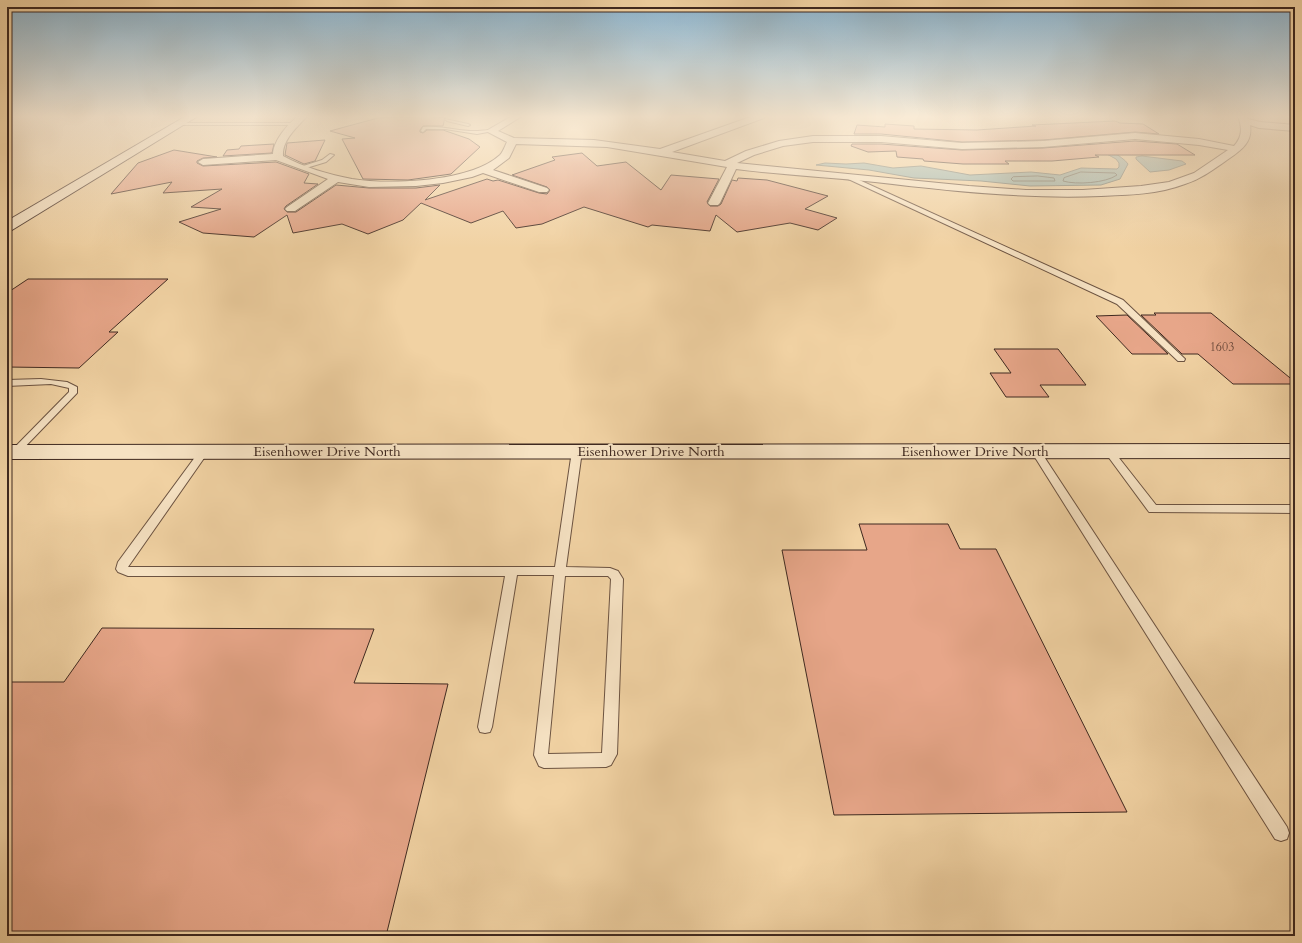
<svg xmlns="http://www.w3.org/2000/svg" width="1302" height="943" viewBox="0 0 1302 943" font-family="Cardo,serif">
<rect width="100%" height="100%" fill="#f1d2a3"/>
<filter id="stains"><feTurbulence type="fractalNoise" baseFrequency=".005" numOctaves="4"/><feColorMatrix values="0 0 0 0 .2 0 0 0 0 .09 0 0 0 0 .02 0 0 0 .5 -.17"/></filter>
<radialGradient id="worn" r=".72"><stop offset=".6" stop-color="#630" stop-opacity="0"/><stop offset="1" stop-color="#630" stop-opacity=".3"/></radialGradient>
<g fill="#9db6ae" stroke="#777e75">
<path d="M 1090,143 C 1099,144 1123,156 1128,164 L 1120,179 L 1101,185 L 1030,186 L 981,181 L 914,178 L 869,170 L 816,165 L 825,163 L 846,164 L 864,163 L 893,168 L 921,166 L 970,175 L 1031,172 L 1060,175 L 1081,168 L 1117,169 L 1119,167 L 1119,163 L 1116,159 L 1088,144 Z"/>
<path d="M 1142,156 L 1182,161 L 1186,164 L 1169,170 L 1150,172 L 1136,159 L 1136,157 Z"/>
</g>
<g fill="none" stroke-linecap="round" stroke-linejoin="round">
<g stroke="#6e7067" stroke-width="1">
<path d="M 1081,172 L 1115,173 L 1117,175 C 1106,183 1076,185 1063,181 L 1064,178 Z"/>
<path d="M 1038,176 L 1054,178 L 1055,181 L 1013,181 L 1011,179 L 1013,177 Z"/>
</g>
</g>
<g fill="#e7a689" stroke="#3f2920">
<path d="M 434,116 L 434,118 L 445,117 L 443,126 L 423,126 L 420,130 L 420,132 L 423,133 L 427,130 L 443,130 L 469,139 L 480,147 L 451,174 L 408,180 L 363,179 L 342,139 L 355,138 L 330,131 L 378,118 Z"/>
<path d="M 1115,121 L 1120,123 L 1143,124 L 1159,134 L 1135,132 L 1043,140 L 962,142 L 881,134 L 854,134 L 857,125 L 885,127 L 885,124 L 914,126 L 914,129 L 977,130 L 1036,126 L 1032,125 Z"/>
<path d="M 325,140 L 315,161 L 304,164 L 285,155 L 287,143 Z"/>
<path d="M 1135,141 L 1177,144 L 1195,155 L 1095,155 L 1099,157 L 1052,161 L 1005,161 L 1009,164 L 963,164 L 924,161 L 923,159 L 897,157 L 896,151 L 868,152 L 851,146 L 852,144 L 881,144 L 962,150 L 1043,148 Z"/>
<path d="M 274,144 L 272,153 L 223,156 L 227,150 L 239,149 L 241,146 Z"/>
<path d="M 174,150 L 217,157 L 203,158 L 197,161 L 197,163 L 203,166 L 276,162 L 309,174 L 304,183 L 318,184 L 286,206 L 284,209 L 287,212 L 296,212 L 336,185 L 369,188 L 416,188 L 440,185 L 425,200 L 487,179 L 493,181 L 498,180 L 539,193 L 547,194 L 550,190 L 547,187 L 512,175 L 555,160 L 552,157 L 582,153 L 597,166 L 626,162 L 661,190 L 671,175 L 719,179 L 707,202 L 710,206 L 718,206 L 721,204 L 732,180 L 737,181 L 738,178 L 767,180 L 828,196 L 805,209 L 837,218 L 818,230 L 790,223 L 737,232 L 716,215 L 710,231 L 652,225 L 648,227 L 584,207 L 542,224 L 516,228 L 503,211 L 471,223 L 421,203 L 403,220 L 368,234 L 342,224 L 293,233 L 287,215 L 254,237 L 203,233 L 179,222 L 221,209 L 191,207 L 222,189 L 163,193 L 172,182 L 111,194 L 138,163 Z"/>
<path d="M 28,279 L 168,279 L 109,332 L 118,332 L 79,368 L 7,367 L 7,293 Z"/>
<path d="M 1154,313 L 1211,313 L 1295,382 L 1295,384 L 1233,384 L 1198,354 L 1182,354 L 1141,315 L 1156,315 Z"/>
<path d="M 1127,315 L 1168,354 L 1132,354 L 1096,316 Z"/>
<path d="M 994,349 L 1058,349 L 1086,385 L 1040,385 L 1049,397 L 1006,397 L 990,373 L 1011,373 Z"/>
<path d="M 859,524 L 948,524 L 960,549 L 996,549 L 1127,812 L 834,815 L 782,550 L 867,550 Z"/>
<path d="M 102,628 L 374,629 L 354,683 L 448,684 L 386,936 L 7,936 L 7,682 L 64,682 Z"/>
</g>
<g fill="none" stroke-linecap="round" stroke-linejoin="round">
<defs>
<g id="lane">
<path d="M 445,119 L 468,124 L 470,125 L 468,126 L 447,121 Z"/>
<path d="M 179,123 L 293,123 L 295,124 L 293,125 L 181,125 Z"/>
<path d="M 423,127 C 442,125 460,132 478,131 C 483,131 489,129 493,131 L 477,134 L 445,129 L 426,129 L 423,132 L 421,131 Z"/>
<path d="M 330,154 L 334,155 L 326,162 L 303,169 L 300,167 L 322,160 Z"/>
<path d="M 846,174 L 1123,300 L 1185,359 L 1184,361 L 1178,361 L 1117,304 L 844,177 L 843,176 Z"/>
<path d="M 41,379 L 67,382 L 77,387 L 77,393 L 18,454 L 12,454 L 10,452 L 12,450 L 69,392 L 69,388 L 51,384 L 7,386 L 7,380 Z"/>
<path d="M 204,448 L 209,451 L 128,567 L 555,567 L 572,451 L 577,448 L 580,449 L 582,451 L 566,567 L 610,568 L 618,571 L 623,579 L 617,754 L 611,765 L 606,767 L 544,768 L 539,766 L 534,755 L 554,575 L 517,575 L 492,727 L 490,732 L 485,733 L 480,732 L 478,727 L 505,576 L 128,576 L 118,572 L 116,569 L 118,562 L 201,449 ZM 565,576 L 608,576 L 611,579 L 602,753 L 548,754 Z"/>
<path d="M 1036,448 L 1039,449 L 1287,827 L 1289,833 L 1287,839 L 1281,841 L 1275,839 L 1031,451 Z"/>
<path d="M 1109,448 L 1112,449 L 1156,505 L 1295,505 L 1295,513 L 1149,512 L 1104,451 Z"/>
</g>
<path id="street" d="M 298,116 L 307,116 C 298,127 282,139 283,156 C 303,167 330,175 352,179 C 390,185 471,182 500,155 C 503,152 505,146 507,142 L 486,131 L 512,116 L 522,116 L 498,131 L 514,138 L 594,140 L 660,149 L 753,116 L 765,116 L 764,118 L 672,152 L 725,161 L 746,151 L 779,141 L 813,136 L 881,136 L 962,143 L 1043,141 L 1135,133 L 1199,139 L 1234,146 C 1243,136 1242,127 1238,116 L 1246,116 L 1248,119 L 1260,122 L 1295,125 L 1295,131 L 1259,128 L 1250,125 C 1253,143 1240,151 1227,160 C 1214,169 1201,179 1185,184 C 1159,194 1129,195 1101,196 C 1025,199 951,191 875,182 C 829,177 782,175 736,169 L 720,203 L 718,205 L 710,205 L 708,203 L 727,167 L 607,147 L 516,144 L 509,158 L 493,170 L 547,188 L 549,190 L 547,192 L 539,192 L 483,173 L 472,177 L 443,183 L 416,186 L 369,187 L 338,182 L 295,211 L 287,211 L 285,209 L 287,207 L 328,179 L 276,160 L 203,165 L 198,162 L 203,159 L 273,154 C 274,140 287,125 298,116 ZM 1135,139 L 1199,145 L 1228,150 L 1194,173 L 1169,182 L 1141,186 L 1083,190 L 1026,190 L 969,186 L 737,163 L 754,155 L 783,146 L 813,142 L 881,142 L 962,149 L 1043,147 Z"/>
<g id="secondary">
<path d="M 186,116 L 198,116 L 12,230 L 7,231 L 7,221 Z"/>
<path d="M 1295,444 L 1295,458 L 7,459 L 7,445 Z"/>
</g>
</defs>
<use href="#lane" stroke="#6c5341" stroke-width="2"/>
<use href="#street" stroke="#6c5341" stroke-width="2"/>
<use href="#secondary" stroke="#3f2920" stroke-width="2"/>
<use href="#lane" fill="#f6e2c3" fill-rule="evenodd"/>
<use href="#street" fill="#f6e2c3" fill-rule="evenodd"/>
<use href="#secondary" fill="#f6e2c3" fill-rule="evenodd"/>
</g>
<linearGradient id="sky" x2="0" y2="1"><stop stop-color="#8ab5d1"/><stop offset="0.47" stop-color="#f9ebd6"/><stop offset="1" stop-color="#f9ebd6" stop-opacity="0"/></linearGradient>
<rect width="1302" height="248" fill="url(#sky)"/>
<g text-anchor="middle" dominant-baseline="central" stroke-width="4" stroke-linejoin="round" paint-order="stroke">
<g font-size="12" fill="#69483a">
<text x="1222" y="347">1603</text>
</g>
<g font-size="14" fill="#3f2920" stroke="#f6e2c3">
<text x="327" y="451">Eisenhower Drive North</text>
<text x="651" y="451">Eisenhower Drive North</text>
<text x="975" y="451">Eisenhower Drive North</text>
</g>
</g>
<rect width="1302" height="943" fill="none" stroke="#f1d2a3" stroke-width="24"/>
<rect x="8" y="8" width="1286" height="927" fill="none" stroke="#3f2920" stroke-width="2"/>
<rect x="12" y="12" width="1278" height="919" fill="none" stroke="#3f2920"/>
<rect width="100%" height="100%" filter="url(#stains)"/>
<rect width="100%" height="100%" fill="url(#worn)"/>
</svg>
